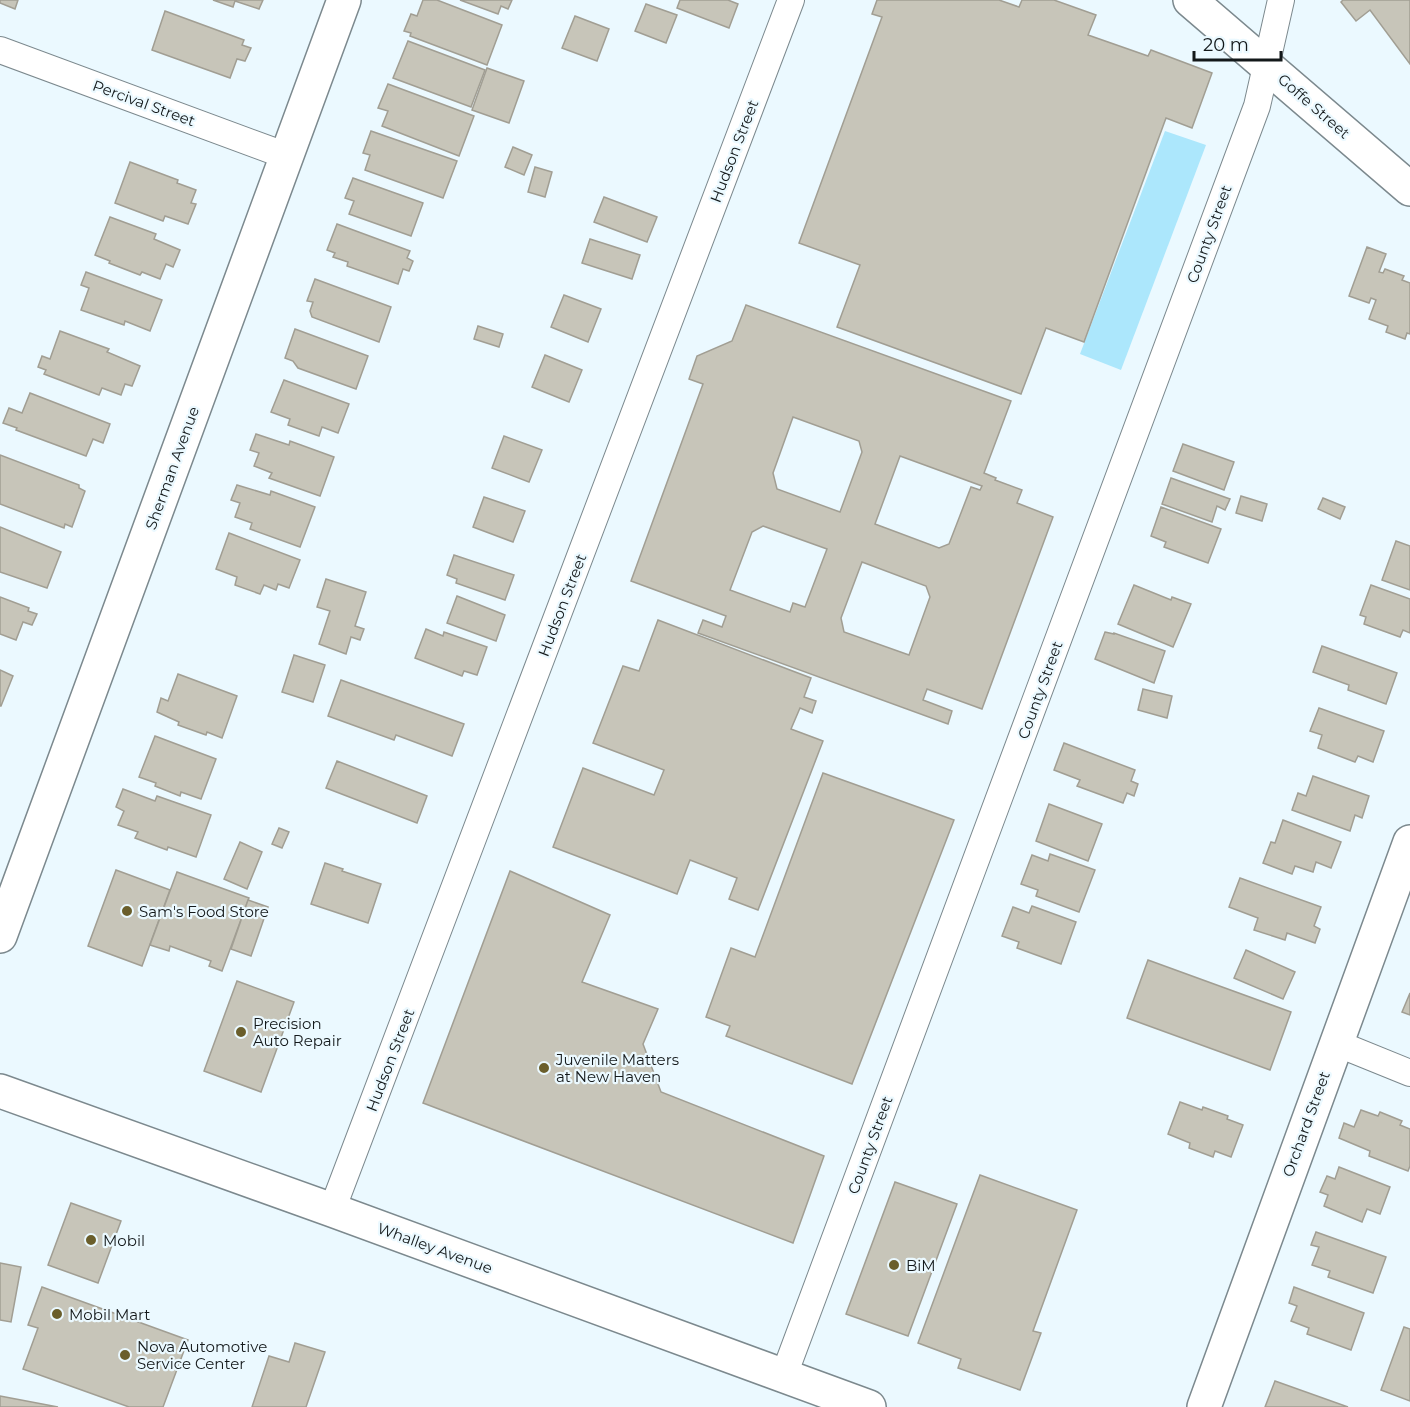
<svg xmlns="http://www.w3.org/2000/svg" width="1410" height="1407" viewBox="0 0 1410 1407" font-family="Montserrat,sans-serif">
<rect width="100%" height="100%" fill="#ebf9ff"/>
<path fill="#ace7fc" d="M 1165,131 L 1206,145 L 1121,370 L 1080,354 Z"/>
<g fill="#c7c5b9" stroke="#a19e93" stroke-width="1.5" fill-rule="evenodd">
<path d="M 0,0 L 18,0 L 15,9 L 0,3 Z"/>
<path d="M 213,0 L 263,0 L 259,9 L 235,1 L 233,7 Z"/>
<path d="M 423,0 L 437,0 L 502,25 L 487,65 L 410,36 L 411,33 L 404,31 L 411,14 L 417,16 Z"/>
<path d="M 460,0 L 512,0 L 508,9 L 501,6 L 498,14 Z"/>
<path d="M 680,0 L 728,0 L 738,4 L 729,28 L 677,8 Z"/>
<path d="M 877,0 L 999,0 L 1019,7 L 1022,0 L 1054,0 L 1096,15 L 1088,35 L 1148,56 L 1151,50 L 1212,73 L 1192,128 L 1166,118 L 1084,342 L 1046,328 L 1021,394 L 837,327 L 860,265 L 799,243 L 882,17 L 872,14 Z"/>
<path d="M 1343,0 L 1410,0 L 1410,64 L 1370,10 L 1356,21 L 1341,2 Z"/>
<path d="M 646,4 L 677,15 L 666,43 L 635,31 Z"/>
<path d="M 165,11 L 244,40 L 242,45 L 251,48 L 245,61 L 237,59 L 230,78 L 152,50 Z"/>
<path d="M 575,16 L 609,29 L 597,61 L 562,48 Z"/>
<path d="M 408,41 L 485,70 L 471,107 L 393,78 Z"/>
<path d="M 487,68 L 524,81 L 509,123 L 472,110 Z"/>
<path d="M 388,84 L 474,116 L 459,156 L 382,126 L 388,111 L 378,108 Z"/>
<path d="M 371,131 L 457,161 L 443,198 L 365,170 L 370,155 L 363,153 Z"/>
<path d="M 513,147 L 532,155 L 524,175 L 505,167 Z"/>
<path d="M 130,162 L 178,180 L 177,183 L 196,190 L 191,203 L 196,204 L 188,224 L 165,216 L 163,221 L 115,203 Z"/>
<path d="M 535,167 L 552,172 L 545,197 L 528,192 Z"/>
<path d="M 353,178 L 423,203 L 411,236 L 349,214 L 354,201 L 345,198 Z"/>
<path d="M 604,197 L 657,217 L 647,242 L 594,222 Z"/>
<path d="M 110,217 L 156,234 L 154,239 L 180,250 L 173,267 L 166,264 L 160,279 L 142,272 L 140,275 L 109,263 L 110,261 L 95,255 Z"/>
<path d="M 337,224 L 410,251 L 407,258 L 413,261 L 409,271 L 403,269 L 398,284 L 347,266 L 348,262 L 333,257 L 335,253 L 327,250 Z"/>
<path d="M 590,239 L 640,255 L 632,279 L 582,263 Z"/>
<path d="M 1367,247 L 1386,254 L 1379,272 L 1383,273 L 1385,269 L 1404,276 L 1402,280 L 1410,283 L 1410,334 L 1407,333 L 1405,339 L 1386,332 L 1388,326 L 1369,319 L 1376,300 L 1371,298 L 1369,303 L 1349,296 Z"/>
<path d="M 86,272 L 162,300 L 150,331 L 125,321 L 124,325 L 81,310 L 89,288 L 81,285 Z"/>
<path d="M 315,279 L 391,307 L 379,342 L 312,317 L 310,311 L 313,302 L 307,301 Z"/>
<path d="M 564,295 L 601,309 L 588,342 L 551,327 Z"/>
<path d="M 746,305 L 1011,401 L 984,473 L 996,478 L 995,480 L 1022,490 L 1017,503 L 1053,517 L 982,709 L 927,689 L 923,700 L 952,711 L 948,724 L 698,633 L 703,620 L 722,627 L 726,616 L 631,581 L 703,384 L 689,379 L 697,356 L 732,341 ZM 793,417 L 859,441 L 862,452 L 840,512 L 777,489 L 773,473 ZM 900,456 L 982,486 L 980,490 L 971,487 L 949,544 L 939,548 L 875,524 ZM 763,526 L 827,549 L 805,607 L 793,603 L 790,612 L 730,590 L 752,532 ZM 862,562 L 926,586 L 930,597 L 909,655 L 844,632 L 841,618 Z"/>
<path d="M 478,326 L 503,334 L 499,347 L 474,339 Z"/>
<path d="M 295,329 L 368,356 L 356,389 L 298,368 L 293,361 L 285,358 Z"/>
<path d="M 60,331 L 109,349 L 107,352 L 140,366 L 132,386 L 125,384 L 121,395 L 102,388 L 99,395 L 44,374 L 46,370 L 38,367 L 42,356 L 50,359 Z"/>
<path d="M 545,355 L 582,370 L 569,402 L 532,387 Z"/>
<path d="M 284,380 L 349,404 L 338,433 L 322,427 L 319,436 L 288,425 L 290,419 L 271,412 Z"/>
<path d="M 30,393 L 110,424 L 103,443 L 93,439 L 86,456 L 16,430 L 17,428 L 3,423 L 9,408 L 22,413 Z"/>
<path d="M 256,434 L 289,445 L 290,441 L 334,457 L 320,496 L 269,478 L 272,473 L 254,466 L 259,453 L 250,450 Z"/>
<path d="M 504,436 L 542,450 L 529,482 L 492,468 Z"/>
<path d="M 1183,444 L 1234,462 L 1224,490 L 1173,471 Z"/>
<path d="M 0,455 L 79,485 L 79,488 L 85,491 L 72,527 L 65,524 L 64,528 L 0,504 Z"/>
<path d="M 1171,478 L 1230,499 L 1225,510 L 1217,506 L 1212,522 L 1162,504 Z"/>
<path d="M 237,485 L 270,495 L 271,491 L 315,507 L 300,547 L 250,529 L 252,523 L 235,517 L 240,503 L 231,500 Z"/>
<path d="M 1241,496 L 1267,504 L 1262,521 L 1236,513 Z"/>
<path d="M 484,497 L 525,511 L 513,542 L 473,527 Z"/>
<path d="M 1323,498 L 1345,507 L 1340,519 L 1318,509 Z"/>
<path d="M 1161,507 L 1221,529 L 1208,563 L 1164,547 L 1166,542 L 1151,536 Z"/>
<path d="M 0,527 L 61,552 L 47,588 L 0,572 Z"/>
<path d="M 229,533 L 300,560 L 289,588 L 278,584 L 276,590 L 264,585 L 260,594 L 235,585 L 237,577 L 216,569 Z"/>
<path d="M 1396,541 L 1410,546 L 1410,590 L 1382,580 Z"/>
<path d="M 454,555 L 514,575 L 505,600 L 456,583 L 457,579 L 447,575 Z"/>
<path d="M 326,579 L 366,592 L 355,626 L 364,629 L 360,640 L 351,637 L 346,654 L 319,644 L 330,611 L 317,607 Z"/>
<path d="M 1134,585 L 1171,600 L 1172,597 L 1191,604 L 1173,647 L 1118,624 Z"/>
<path d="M 1371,585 L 1410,599 L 1410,633 L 1403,630 L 1400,637 L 1364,624 L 1366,617 L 1360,615 Z"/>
<path d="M 457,596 L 505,615 L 496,641 L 447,623 Z"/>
<path d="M 0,597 L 29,608 L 28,611 L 37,614 L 32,625 L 23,622 L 16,640 L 0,634 Z"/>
<path d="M 658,620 L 811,678 L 804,697 L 816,701 L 812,713 L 800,708 L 791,729 L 823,741 L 758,910 L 729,899 L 737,878 L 690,860 L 677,894 L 553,847 L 583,768 L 654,795 L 664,770 L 593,743 L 623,666 L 639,671 Z"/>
<path d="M 426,629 L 443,636 L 444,632 L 487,647 L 477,675 L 464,671 L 462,676 L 415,658 Z"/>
<path d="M 1105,632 L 1114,634 L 1114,633 L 1165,651 L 1154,683 L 1095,659 Z"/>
<path d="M 1322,646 L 1397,673 L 1386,704 L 1348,690 L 1349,685 L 1313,672 Z"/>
<path d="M 294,655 L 325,665 L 313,702 L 282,692 Z"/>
<path d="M 0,670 L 13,676 L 1,706 L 0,706 Z"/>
<path d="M 178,674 L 237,696 L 222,738 L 207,732 L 206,735 L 178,725 L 179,722 L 157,712 L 161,698 L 168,701 Z"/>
<path d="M 341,680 L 464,724 L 452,756 L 396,735 L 394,740 L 328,716 Z"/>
<path d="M 1143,689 L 1172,696 L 1167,718 L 1138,710 Z"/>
<path d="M 1319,708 L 1384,731 L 1373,762 L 1358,756 L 1355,762 L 1318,748 L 1322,735 L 1310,731 Z"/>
<path d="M 155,736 L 216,759 L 201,799 L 181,792 L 180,796 L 155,786 L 156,783 L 139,777 Z"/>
<path d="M 1064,743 L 1135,770 L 1131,781 L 1138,784 L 1134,796 L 1127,793 L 1123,803 L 1077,786 L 1080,780 L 1054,770 Z"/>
<path d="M 337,761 L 427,796 L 417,823 L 326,788 Z"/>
<path d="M 823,773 L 954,820 L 852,1084 L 726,1036 L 730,1026 L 706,1017 L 731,948 L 755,957 Z"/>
<path d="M 1313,776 L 1369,796 L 1362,818 L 1355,815 L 1350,831 L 1292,810 L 1298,793 L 1306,796 Z"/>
<path d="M 123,789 L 155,801 L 157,796 L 211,815 L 196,857 L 168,847 L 167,850 L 135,838 L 138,832 L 118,825 L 124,811 L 116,807 Z"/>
<path d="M 1049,804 L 1102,824 L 1088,861 L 1036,841 Z"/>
<path d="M 1283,820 L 1341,842 L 1331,868 L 1316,862 L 1313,872 L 1295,866 L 1292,874 L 1263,863 L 1271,842 L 1275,843 Z"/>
<path d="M 279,828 L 289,832 L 282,848 L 272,844 Z"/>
<path d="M 240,842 L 262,852 L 247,889 L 224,879 Z"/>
<path d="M 1050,854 L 1095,870 L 1079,912 L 1036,896 L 1038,890 L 1021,884 L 1032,855 L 1048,861 Z"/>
<path d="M 325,863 L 343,869 L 342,871 L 381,884 L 368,923 L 311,904 Z"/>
<path d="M 116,870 L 170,890 L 142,966 L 88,946 Z"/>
<path d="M 510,871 L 610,915 L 582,982 L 658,1009 L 643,1044 L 661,1092 L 824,1156 L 793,1243 L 423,1103 Z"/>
<path d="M 177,872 L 249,898 L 222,971 L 209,966 L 211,961 L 170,946 L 169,951 L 150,945 Z"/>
<path d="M 1240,878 L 1321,907 L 1314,926 L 1320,929 L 1315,943 L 1287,933 L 1285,940 L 1254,930 L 1258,918 L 1229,907 Z"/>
<path d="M 248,900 L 268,907 L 251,956 L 231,949 Z"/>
<path d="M 1032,906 L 1076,922 L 1061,964 L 1017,948 L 1019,942 L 1002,936 L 1013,907 L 1029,913 Z"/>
<path d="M 1246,950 L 1295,972 L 1283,999 L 1234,978 Z"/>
<path d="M 1148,960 L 1291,1012 L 1270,1070 L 1127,1018 Z"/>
<path d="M 237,981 L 294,1002 L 261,1092 L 204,1071 Z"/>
<path d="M 1410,993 L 1410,1015 L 1402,1012 Z"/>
<path d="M 1180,1102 L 1202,1110 L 1203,1107 L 1228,1116 L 1227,1119 L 1243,1125 L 1231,1157 L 1215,1151 L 1213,1157 L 1189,1148 L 1190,1143 L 1168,1134 Z"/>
<path d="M 1361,1110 L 1378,1116 L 1380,1112 L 1402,1121 L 1400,1125 L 1410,1129 L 1410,1166 L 1408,1171 L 1369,1156 L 1370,1151 L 1339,1138 L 1344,1123 L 1354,1127 Z"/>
<path d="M 1339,1167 L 1390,1187 L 1380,1214 L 1367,1209 L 1362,1222 L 1324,1206 L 1328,1195 L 1320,1192 L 1327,1176 L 1335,1179 Z"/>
<path d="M 980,1175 L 1077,1210 L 1033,1331 L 1041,1333 L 1020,1390 L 958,1368 L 961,1359 L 918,1343 Z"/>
<path d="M 895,1182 L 957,1204 L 908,1336 L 846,1314 Z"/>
<path d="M 71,1203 L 121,1221 L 98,1283 L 48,1265 Z"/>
<path d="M 1316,1232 L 1386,1257 L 1373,1293 L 1328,1277 L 1330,1271 L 1312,1265 L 1319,1247 L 1311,1245 Z"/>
<path d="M 0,1263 L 21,1267 L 11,1322 L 0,1320 Z"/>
<path d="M 42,1287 L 188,1340 L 163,1407 L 129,1407 L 23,1369 L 38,1328 L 28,1325 Z"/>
<path d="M 1294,1287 L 1364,1313 L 1351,1350 L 1307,1334 L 1309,1328 L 1291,1321 L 1297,1306 L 1289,1303 Z"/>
<path d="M 1404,1327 L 1410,1329 L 1410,1401 L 1381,1390 Z"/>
<path d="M 295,1343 L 325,1352 L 306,1407 L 252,1407 L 269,1356 L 289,1362 Z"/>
<path d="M 1275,1381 L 1348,1407 L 1265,1407 Z"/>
<path d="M 0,1396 L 58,1407 L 0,1407 Z"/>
</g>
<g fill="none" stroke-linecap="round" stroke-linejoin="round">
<defs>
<g id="minor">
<path d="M 0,50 L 287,156"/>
<path d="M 1336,1043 L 1410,1073"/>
<path d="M 332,1210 L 791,0"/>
<path d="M 784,1375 L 1257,106 L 1281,0"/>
</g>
<g id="secondary">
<path d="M 1190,0 L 1410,189"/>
<path d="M 0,936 L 344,0"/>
<path d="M 1204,1407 L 1410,842"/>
</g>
<path id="primary" d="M 0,1091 L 332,1210 L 869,1407"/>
</defs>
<use href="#minor" stroke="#7c898e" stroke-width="28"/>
<use href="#secondary" stroke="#7c898e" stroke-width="36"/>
<use href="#primary" stroke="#7c898e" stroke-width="36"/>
<use href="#minor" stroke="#fff" stroke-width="26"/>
<use href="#secondary" stroke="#fff" stroke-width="33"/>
<use href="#primary" stroke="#fff" stroke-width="33"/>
</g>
<g fill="#6a5e2b" stroke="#ebf9ff" stroke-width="2">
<circle cx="127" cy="911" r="6"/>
<circle cx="241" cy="1032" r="6"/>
<circle cx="544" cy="1068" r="6"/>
<circle cx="91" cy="1240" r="6"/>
<circle cx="894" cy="1265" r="6"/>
<circle cx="57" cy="1314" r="6"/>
<circle cx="125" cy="1355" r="6"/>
</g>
<g text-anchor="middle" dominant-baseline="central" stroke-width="4.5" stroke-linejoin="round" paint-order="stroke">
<g font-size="15" fill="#13181a" stroke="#ebf9ff">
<text transform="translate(144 103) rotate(20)">Percival Street</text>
<text transform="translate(1314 106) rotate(41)">Goffe Street</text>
<text transform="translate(734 151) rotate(-69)">Hudson Street</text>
<text transform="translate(1209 234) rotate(-70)">County Street</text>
<text transform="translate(172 468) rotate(-70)">Sherman Avenue</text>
<text transform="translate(562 605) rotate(-69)">Hudson Street</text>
<text transform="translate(1040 690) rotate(-70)">County Street</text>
<text transform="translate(390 1060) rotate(-69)">Hudson Street</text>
<text transform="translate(1306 1124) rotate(-70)">Orchard Street</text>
<text transform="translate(870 1145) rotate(-70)">County Street</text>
<text transform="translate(435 1248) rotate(20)">Whalley Avenue</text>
</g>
<g font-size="15" fill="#13181a" stroke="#ebf9ff" text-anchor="start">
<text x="139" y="911">Sam's Food Store</text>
<text x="253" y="1023">Precision<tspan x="253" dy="17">Auto Repair</tspan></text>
<text x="556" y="1059">Juvenile Matters<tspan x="556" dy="17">at New Haven</tspan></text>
<text x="103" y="1240">Mobil</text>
<text x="906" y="1265">BiM</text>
<text x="69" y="1314">Mobil Mart</text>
<text x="137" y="1346">Nova Automotive<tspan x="137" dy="17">Service Center</tspan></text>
</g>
</g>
<path d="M1194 51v9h87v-9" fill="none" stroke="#13181a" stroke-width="3"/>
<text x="1203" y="51" font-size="18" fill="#13181a" stroke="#ebf9ff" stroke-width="4.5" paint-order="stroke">20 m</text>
</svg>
